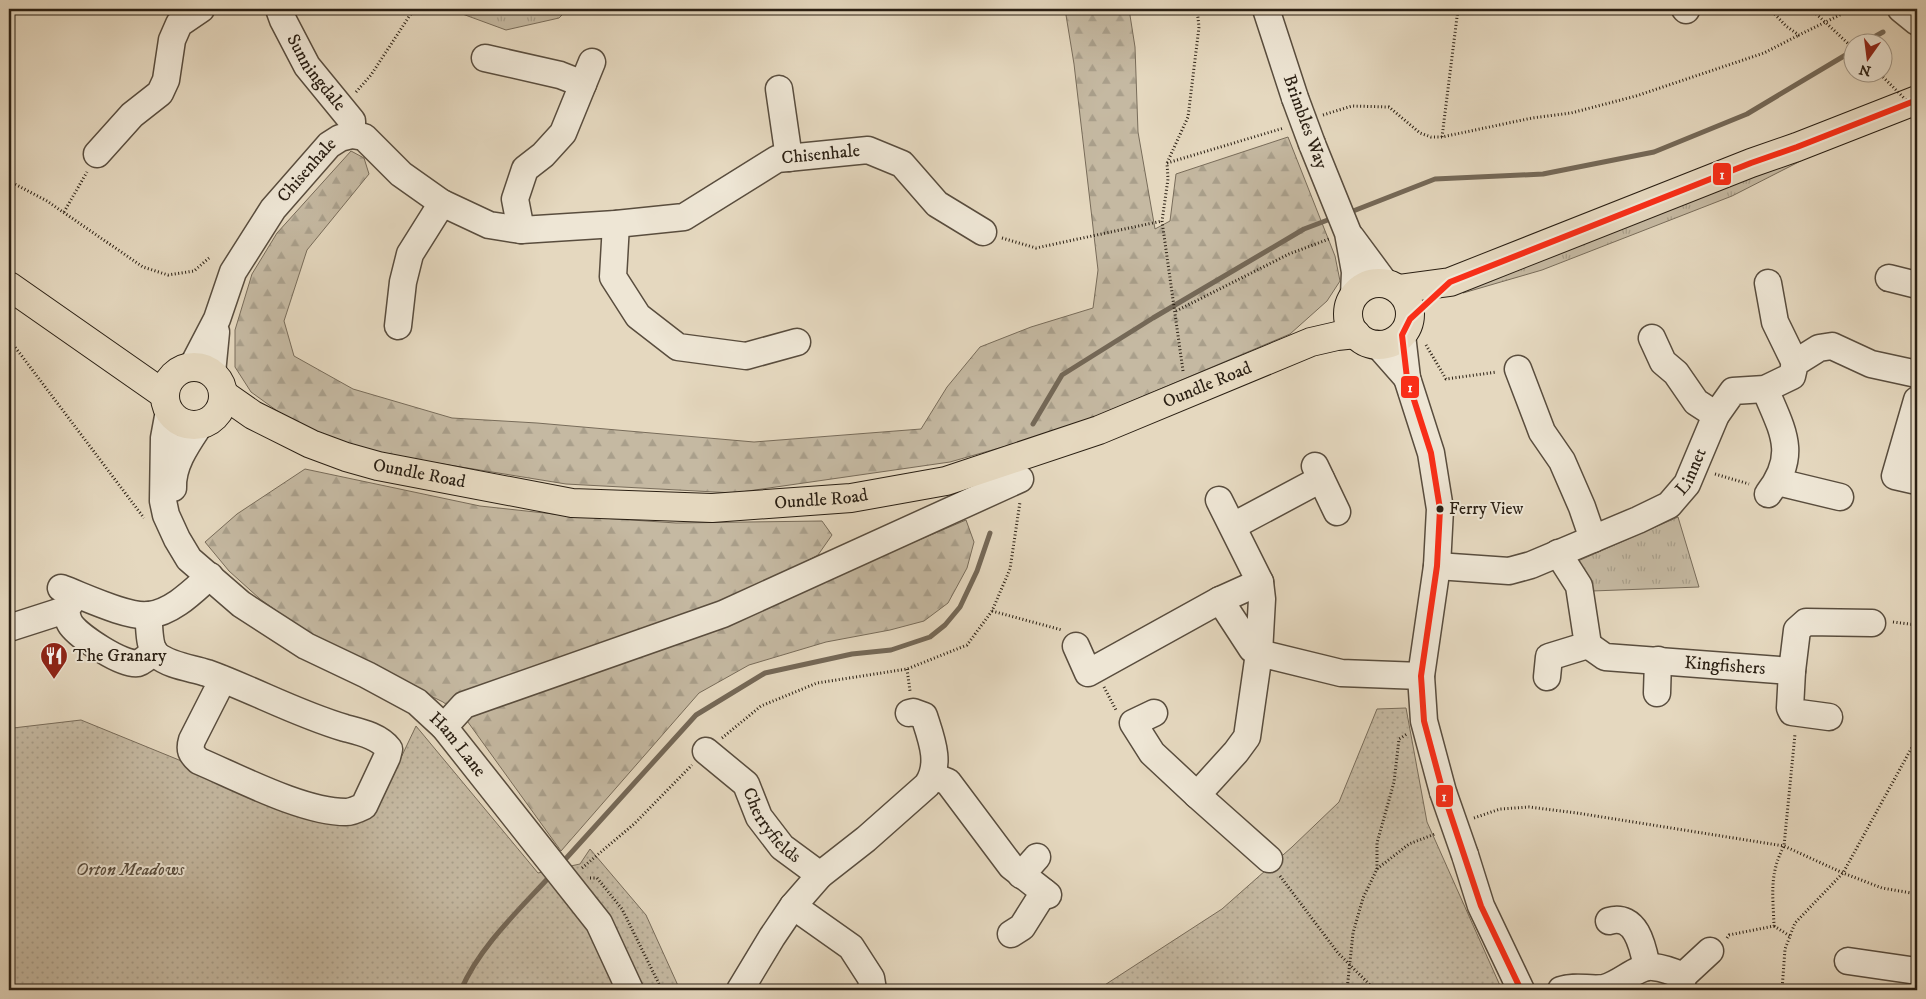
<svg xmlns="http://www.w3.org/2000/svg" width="1926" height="999" viewBox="0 0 1926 999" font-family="'IM FELL DW Pica',serif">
<defs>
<pattern id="grass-tufts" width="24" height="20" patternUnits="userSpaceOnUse" patternTransform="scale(1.25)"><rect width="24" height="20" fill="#c5b9a2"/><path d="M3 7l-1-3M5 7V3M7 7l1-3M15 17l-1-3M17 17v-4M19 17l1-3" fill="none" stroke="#a99f8b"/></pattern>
<pattern id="forest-firs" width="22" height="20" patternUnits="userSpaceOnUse" patternTransform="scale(1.25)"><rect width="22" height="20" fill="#c5b9a2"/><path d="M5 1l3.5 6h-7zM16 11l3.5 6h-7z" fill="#a99f8b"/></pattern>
<pattern id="park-dots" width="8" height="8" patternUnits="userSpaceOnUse" patternTransform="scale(1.25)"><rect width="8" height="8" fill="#c5b9a2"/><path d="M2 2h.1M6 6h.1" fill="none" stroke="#a99f8b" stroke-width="1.8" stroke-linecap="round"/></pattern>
</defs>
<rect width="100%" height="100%" fill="#e5d8bf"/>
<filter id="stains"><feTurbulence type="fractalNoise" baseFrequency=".004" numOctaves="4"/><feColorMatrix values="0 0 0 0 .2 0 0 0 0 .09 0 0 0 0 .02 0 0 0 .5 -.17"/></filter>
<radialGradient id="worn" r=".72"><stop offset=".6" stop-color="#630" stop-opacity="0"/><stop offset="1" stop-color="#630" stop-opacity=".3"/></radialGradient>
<g fill="url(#grass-tufts)" stroke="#786c5a">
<path d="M 455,9 L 568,9 L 559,18 L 506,30 L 457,12 Z"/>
<path d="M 1832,145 L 1732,196 L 1542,270 L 1463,293 L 1469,287 Z"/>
<path d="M 1678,517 L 1699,587 L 1592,591 L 1578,561 Z"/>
</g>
<g fill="url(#forest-firs)" stroke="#786c5a">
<path d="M 1065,9 L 1129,9 L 1135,47 L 1138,132 L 1155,229 L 1170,221 L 1176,174 L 1288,137 L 1335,256 L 1340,281 L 1327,301 L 1290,334 L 1066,429 L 950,462 L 734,493 L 566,484 L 375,453 L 324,436 L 287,418 L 251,392 L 235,367 L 235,330 L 252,274 L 277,233 L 351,151 L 364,158 L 369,174 L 307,250 L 284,321 L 294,356 L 353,389 L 452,418 L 537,423 L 754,442 L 921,429 L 947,387 L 980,347 L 1031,327 L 1093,308 L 1098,270 L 1074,64 Z"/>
<path d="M 305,469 L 480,506 L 572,516 L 676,523 L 822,521 L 832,535 L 818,555 L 787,572 L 796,592 L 966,520 L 974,542 L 967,568 L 948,603 L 924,621 L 890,630 L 826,642 L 749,665 L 699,693 L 561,851 L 465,718 L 443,702 L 366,664 L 326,646 L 260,599 L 229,571 L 205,542 L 237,514 Z"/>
</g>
<g fill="url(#park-dots)" stroke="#786c5a">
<path d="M 1406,708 L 1427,822 L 1502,990 L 1097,990 L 1222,909 L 1292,847 L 1339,802 L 1377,709 Z"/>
<path d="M 81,720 L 179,760 L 294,813 L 380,802 L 416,726 L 538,873 L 580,864 L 590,849 L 646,915 L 680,990 L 9,990 L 9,725 L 13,728 Z"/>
</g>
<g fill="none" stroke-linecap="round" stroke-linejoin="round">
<g stroke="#746857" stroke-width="5">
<path d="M 1865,42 L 1883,32"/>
<path d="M 1348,213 L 1435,179 L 1543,174 L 1654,152 L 1747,114 L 1854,50"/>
<path d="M 1033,424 L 1062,375 L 1153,318 L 1304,229 L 1333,218"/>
<path d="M 561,864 L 696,715 L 765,673 L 852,654 L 891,650 L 930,637 L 945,625 L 960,607 L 977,571 L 990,533"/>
<path d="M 461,990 C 479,947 520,909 552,874"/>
</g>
<defs>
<g id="minor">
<path id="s1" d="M 279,9 L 283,20 L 307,66 L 352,121 L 352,135"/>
<path d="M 1266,9 L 1295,98"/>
<path d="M 1685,9 L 1686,10"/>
<path d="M 1901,9 L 1917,22"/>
<path d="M 485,58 L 560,75 L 583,84"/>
<path d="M 779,89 L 789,158"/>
<path d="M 1312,144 L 1348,233 L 1355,272 L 1354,295"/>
<path d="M 97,154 L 132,115 L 160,93 L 166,80 L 172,40 L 179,24 L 201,9"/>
<path d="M 616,224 L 613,277 L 638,316 L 678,347 L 746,356 L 797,342"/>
<path d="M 521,230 L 515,199 L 525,169 L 543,155 L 563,133 L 592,62"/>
<path d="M 1351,237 L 1385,283"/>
<path d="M 1889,278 L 1917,285"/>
<path d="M 1768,283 L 1775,322 L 1795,363"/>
<path d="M 398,326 L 403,282 L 410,254 L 442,203"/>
<path d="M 1402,335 L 1407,378 L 1431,453 L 1440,509 L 1437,566 L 1421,676 L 1424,721 L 1443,792"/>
<path d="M 1652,338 L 1663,362 L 1676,373 L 1696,402 L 1716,415"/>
<path d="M 1377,344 L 1407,378"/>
<path id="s2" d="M 192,367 L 217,319 L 233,272 L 273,209 L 329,145 L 340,138 L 352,135 L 364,137 L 401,174 L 442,203 L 489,225 L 521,230 L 616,224 L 684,217 L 777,159 L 868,150 L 902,164 L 937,204 L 983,232"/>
<path d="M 1518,369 L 1542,432 L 1562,461 L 1582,507 L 1593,539"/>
<path d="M 212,373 L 216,332"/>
<path d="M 1765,389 C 1782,430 1799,454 1768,494"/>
<path d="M 1917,400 L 1895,476 L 1917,481"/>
<path id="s3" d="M 169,411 L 164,438 L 163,501 L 166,515 L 177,539 L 189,559 L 241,604 L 306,646 L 367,675 L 417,702 L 444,727 L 599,923 L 630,990"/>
<path d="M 1315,466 L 1337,512"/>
<path d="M 1778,482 L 1840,497"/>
<path d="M 173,488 C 172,465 187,444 199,426"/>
<path d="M 1233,526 L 1321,479"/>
<path id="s4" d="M 1437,566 L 1509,571 L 1531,565 L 1638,520 L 1669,505 L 1687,484 L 1716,415 L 1733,391 L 1765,389 L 1792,376 L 1795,363 L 1819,348 L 1832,346 L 1871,364 L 1917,374"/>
<path d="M 61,588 C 83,596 128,618 149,615 C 173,612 193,591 210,576"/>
<path d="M 1220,600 L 1252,649 L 1259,653 L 1262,599 L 1260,582"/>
<path d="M 65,610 C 67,615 68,621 71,625 C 80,637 123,666 138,663 C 144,661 150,655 154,651"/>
<path d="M 148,615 C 150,627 148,647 157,655 C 170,666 192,668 207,673 C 254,690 297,714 345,728 C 360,732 379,736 389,749 L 387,757 L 364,806 C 358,809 352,812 346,812 C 303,812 239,778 199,761 C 191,754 189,750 192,740 L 223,679"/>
<path d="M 9,628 L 65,610 L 76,596"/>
<path id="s5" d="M 1588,645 L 1605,657 L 1792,671 L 1797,630 L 1806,622 L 1872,623"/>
<path d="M 1076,646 L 1088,673 L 1220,600 L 1260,582 L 1219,500"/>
<path d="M 1792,671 L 1790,708 L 1792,712 L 1829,717"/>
<path d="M 1547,677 L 1549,657 L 1588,645 L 1579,586 L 1558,553"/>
<path d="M 1657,693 L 1658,660"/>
<path d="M 1154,713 L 1133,723 L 1152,753 L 1197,795 L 1236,752 L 1247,737 L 1259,653 L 1341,673 L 1421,676"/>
<path d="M 444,727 L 464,705 L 723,614 L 1020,479"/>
<path id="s6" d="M 706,751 L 746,784 L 759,817 L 782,847 L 820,875"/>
<path d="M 933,776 L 948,782 L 1011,866 L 1048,895"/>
<path d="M 1197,795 L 1269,859"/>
<path d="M 1465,855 L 1481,906 L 1521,990"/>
<path d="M 1021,875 L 1037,857"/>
<path d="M 793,906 L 851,947 L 871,978 L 873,990"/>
<path d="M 1609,921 C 1637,913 1643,948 1647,967"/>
<path d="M 1011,934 L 1022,927 L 1044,892"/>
<path d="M 1848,961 L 1917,971"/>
<path d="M 1683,976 L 1710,951"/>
<path d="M 740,990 L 772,937 L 793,906 L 820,875 L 866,839 L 927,785 C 942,764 931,738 924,716 L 913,712 L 909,713"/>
<path d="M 1561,990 C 1575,985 1589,990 1604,988 C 1621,984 1638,965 1653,967 C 1664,968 1674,972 1683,976 L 1681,990"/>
</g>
<g id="major">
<circle cx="1379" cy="314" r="31"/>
<path d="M 9,286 L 165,395"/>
<path d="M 1398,289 L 1450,282 L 1751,163 L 1797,147 L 1917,100"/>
<circle cx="194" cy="396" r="29"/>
<path id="s7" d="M 223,394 L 253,415 L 311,444 L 346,457 L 378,466 L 572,503 L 712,508 L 851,498 L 946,481 L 1099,430 L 1311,342 L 1337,336 L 1356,334"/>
</g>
</defs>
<use href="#minor" stroke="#594d3e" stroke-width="29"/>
<use href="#major" stroke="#2a1f13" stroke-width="30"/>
<g stroke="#2a1f13" stroke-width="3" stroke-dasharray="1 2.5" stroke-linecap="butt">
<path d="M 1770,9 L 1786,26 L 1799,35 L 1852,9"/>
<path d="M 356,92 L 371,75 L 414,9"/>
<path d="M 1323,115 L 1352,106 L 1389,107 L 1420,133 L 1431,137 L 1442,137 L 1532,118 L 1571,113 L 1636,96 L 1764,53 L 1799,35"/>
<path d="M 1442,137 L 1458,9"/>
<path d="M 1167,163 L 1284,128"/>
<path d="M 9,181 L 47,201 L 143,267 L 168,275 L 194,271 L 209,258"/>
<path d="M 64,212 L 87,172"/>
<path d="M 1002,238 L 1036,248 L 1162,221"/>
<path d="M 1176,311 L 1289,254 L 1329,239"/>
<path d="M 9,339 L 144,518"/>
<path d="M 1426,345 L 1446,379 L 1497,372"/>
<path d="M 1183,371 L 1162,221 L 1168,179 L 1167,163 L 1188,117 L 1199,27 L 1197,9"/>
<path d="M 1715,474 L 1749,484"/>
<path d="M 992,611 L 1062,630"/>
<path d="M 1893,622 L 1917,625"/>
<path d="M 907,669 L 910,691"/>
<path d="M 1104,687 L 1116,710"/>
<path d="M 722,738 L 761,706 L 817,683 L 907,669 L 967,645 L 992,611 L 1010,569 L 1020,502"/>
<path d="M 1474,818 L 1500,809 L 1529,807 L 1577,813 L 1784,846 L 1843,873 L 1882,888 L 1917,894"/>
<path d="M 582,868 L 634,824 L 692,765"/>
<path d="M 1377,869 L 1377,843 L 1394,782 L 1399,739 L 1407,734"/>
<path d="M 1280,876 L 1338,953 L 1375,990"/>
<path d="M 590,878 L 597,878 L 622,909 L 662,990"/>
<path d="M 1774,926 L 1790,936"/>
<path d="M 1727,938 L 1729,935 L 1774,926 C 1773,895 1769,874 1784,846 L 1795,734"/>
<path d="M 1347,990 L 1353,933 L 1363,898 L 1377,869 L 1409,844 L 1435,834"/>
<path d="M 1782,990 L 1785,949 L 1795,923 L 1843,873 L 1917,738"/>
</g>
<use href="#minor" stroke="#eee6d5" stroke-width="26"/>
<use href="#major" stroke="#e5d8bf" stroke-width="28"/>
<defs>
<g id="minor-bridge">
<path d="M 1295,98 L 1312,144"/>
<path d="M 1443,792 L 1465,855"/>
</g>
</defs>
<use href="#minor-bridge" stroke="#594d3e" stroke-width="29" stroke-linecap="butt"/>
<g stroke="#2a1f13" stroke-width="3" stroke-dasharray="1 2.5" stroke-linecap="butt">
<path d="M 1811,9 L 1854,49"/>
<path d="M 1878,72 L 1917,111"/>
</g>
<use href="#minor-bridge" stroke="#eee6d5" stroke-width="26"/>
<defs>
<path id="bus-1" d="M 1521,990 L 1481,906 L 1443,792 L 1424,721 L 1421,676 L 1437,566 L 1440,509 L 1431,453 L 1407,378 L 1402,335 L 1410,319 L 1450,282 L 1751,163 L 1797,147 L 1917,100"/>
</defs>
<use href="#bus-1" stroke="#eee6d5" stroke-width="10"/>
<use href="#bus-1" stroke="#f92e18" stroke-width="6"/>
</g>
<defs>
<symbol id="restaurant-pin" viewBox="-11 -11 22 30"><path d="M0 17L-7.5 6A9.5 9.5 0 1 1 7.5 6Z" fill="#8f2418" stroke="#eee6d5"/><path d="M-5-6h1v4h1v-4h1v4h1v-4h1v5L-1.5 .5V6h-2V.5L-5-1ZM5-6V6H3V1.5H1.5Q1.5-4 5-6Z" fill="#fff"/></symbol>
</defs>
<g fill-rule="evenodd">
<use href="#restaurant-pin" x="38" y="640" width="32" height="43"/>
</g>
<circle fill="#2a1f13" stroke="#eee6d5" stroke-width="2" cx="1440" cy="509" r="4.5"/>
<g text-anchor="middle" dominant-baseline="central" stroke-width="4" stroke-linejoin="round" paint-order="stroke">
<g font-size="17" fill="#2a1f13" stroke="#eee6d5" text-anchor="start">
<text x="1449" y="509">Ferry View</text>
</g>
<g font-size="18" fill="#2a1f13" stroke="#eee6d5">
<text stroke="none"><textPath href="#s1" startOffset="74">Sunningdale</textPath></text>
<text transform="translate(1305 122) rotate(70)">Brimbles Way</text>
<text stroke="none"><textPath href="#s2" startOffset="805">Chisenhale</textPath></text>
<text stroke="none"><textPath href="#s2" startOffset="230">Chisenhale</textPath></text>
<text stroke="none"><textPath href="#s7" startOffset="1024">Oundle Road</textPath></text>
<text stroke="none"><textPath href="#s4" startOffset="286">Linnet</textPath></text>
<text stroke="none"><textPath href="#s7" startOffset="214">Oundle Road</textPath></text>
<text stroke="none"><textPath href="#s7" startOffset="619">Oundle Road</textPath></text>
<text stroke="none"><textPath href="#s5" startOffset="141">Kingfishers</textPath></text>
<text stroke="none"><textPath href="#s3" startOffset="484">Ham Lane</textPath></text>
<text stroke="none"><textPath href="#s6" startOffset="101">Cherryfields</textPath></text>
</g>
<g font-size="18" fill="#2a1f13" stroke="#eee6d5" text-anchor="start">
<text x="73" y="656">The Granary</text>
</g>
<g font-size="18" font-style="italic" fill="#584d3e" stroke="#eee6d5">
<text x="130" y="870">Orton Meadows</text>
</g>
</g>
<g stroke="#eee6d5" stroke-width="2">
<rect x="1712" y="162" width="20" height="24" rx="5" fill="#f92e18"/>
<rect x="1400" y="375" width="20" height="24" rx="5" fill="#f92e18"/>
<rect x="1435" y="784" width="19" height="24" rx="5" fill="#f92e18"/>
</g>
<g font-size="14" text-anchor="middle" font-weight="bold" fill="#fff">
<text x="1722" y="179">1</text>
<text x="1410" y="392">1</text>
<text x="1444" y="801">1</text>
</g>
<rect width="1926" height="999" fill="none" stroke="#e5d8bf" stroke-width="30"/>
<rect x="10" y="10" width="1906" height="979" fill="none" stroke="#2a1f13" stroke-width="2.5"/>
<rect x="15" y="15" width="1896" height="969" fill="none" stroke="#2a1f13"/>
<g transform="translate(1868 58) rotate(194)"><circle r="24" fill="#eee6d5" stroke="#a09687"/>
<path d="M0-4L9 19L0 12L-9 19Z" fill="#8f2418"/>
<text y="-8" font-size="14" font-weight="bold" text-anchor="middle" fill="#2a1f13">N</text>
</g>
<rect width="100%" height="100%" filter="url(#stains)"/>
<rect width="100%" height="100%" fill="url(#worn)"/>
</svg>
